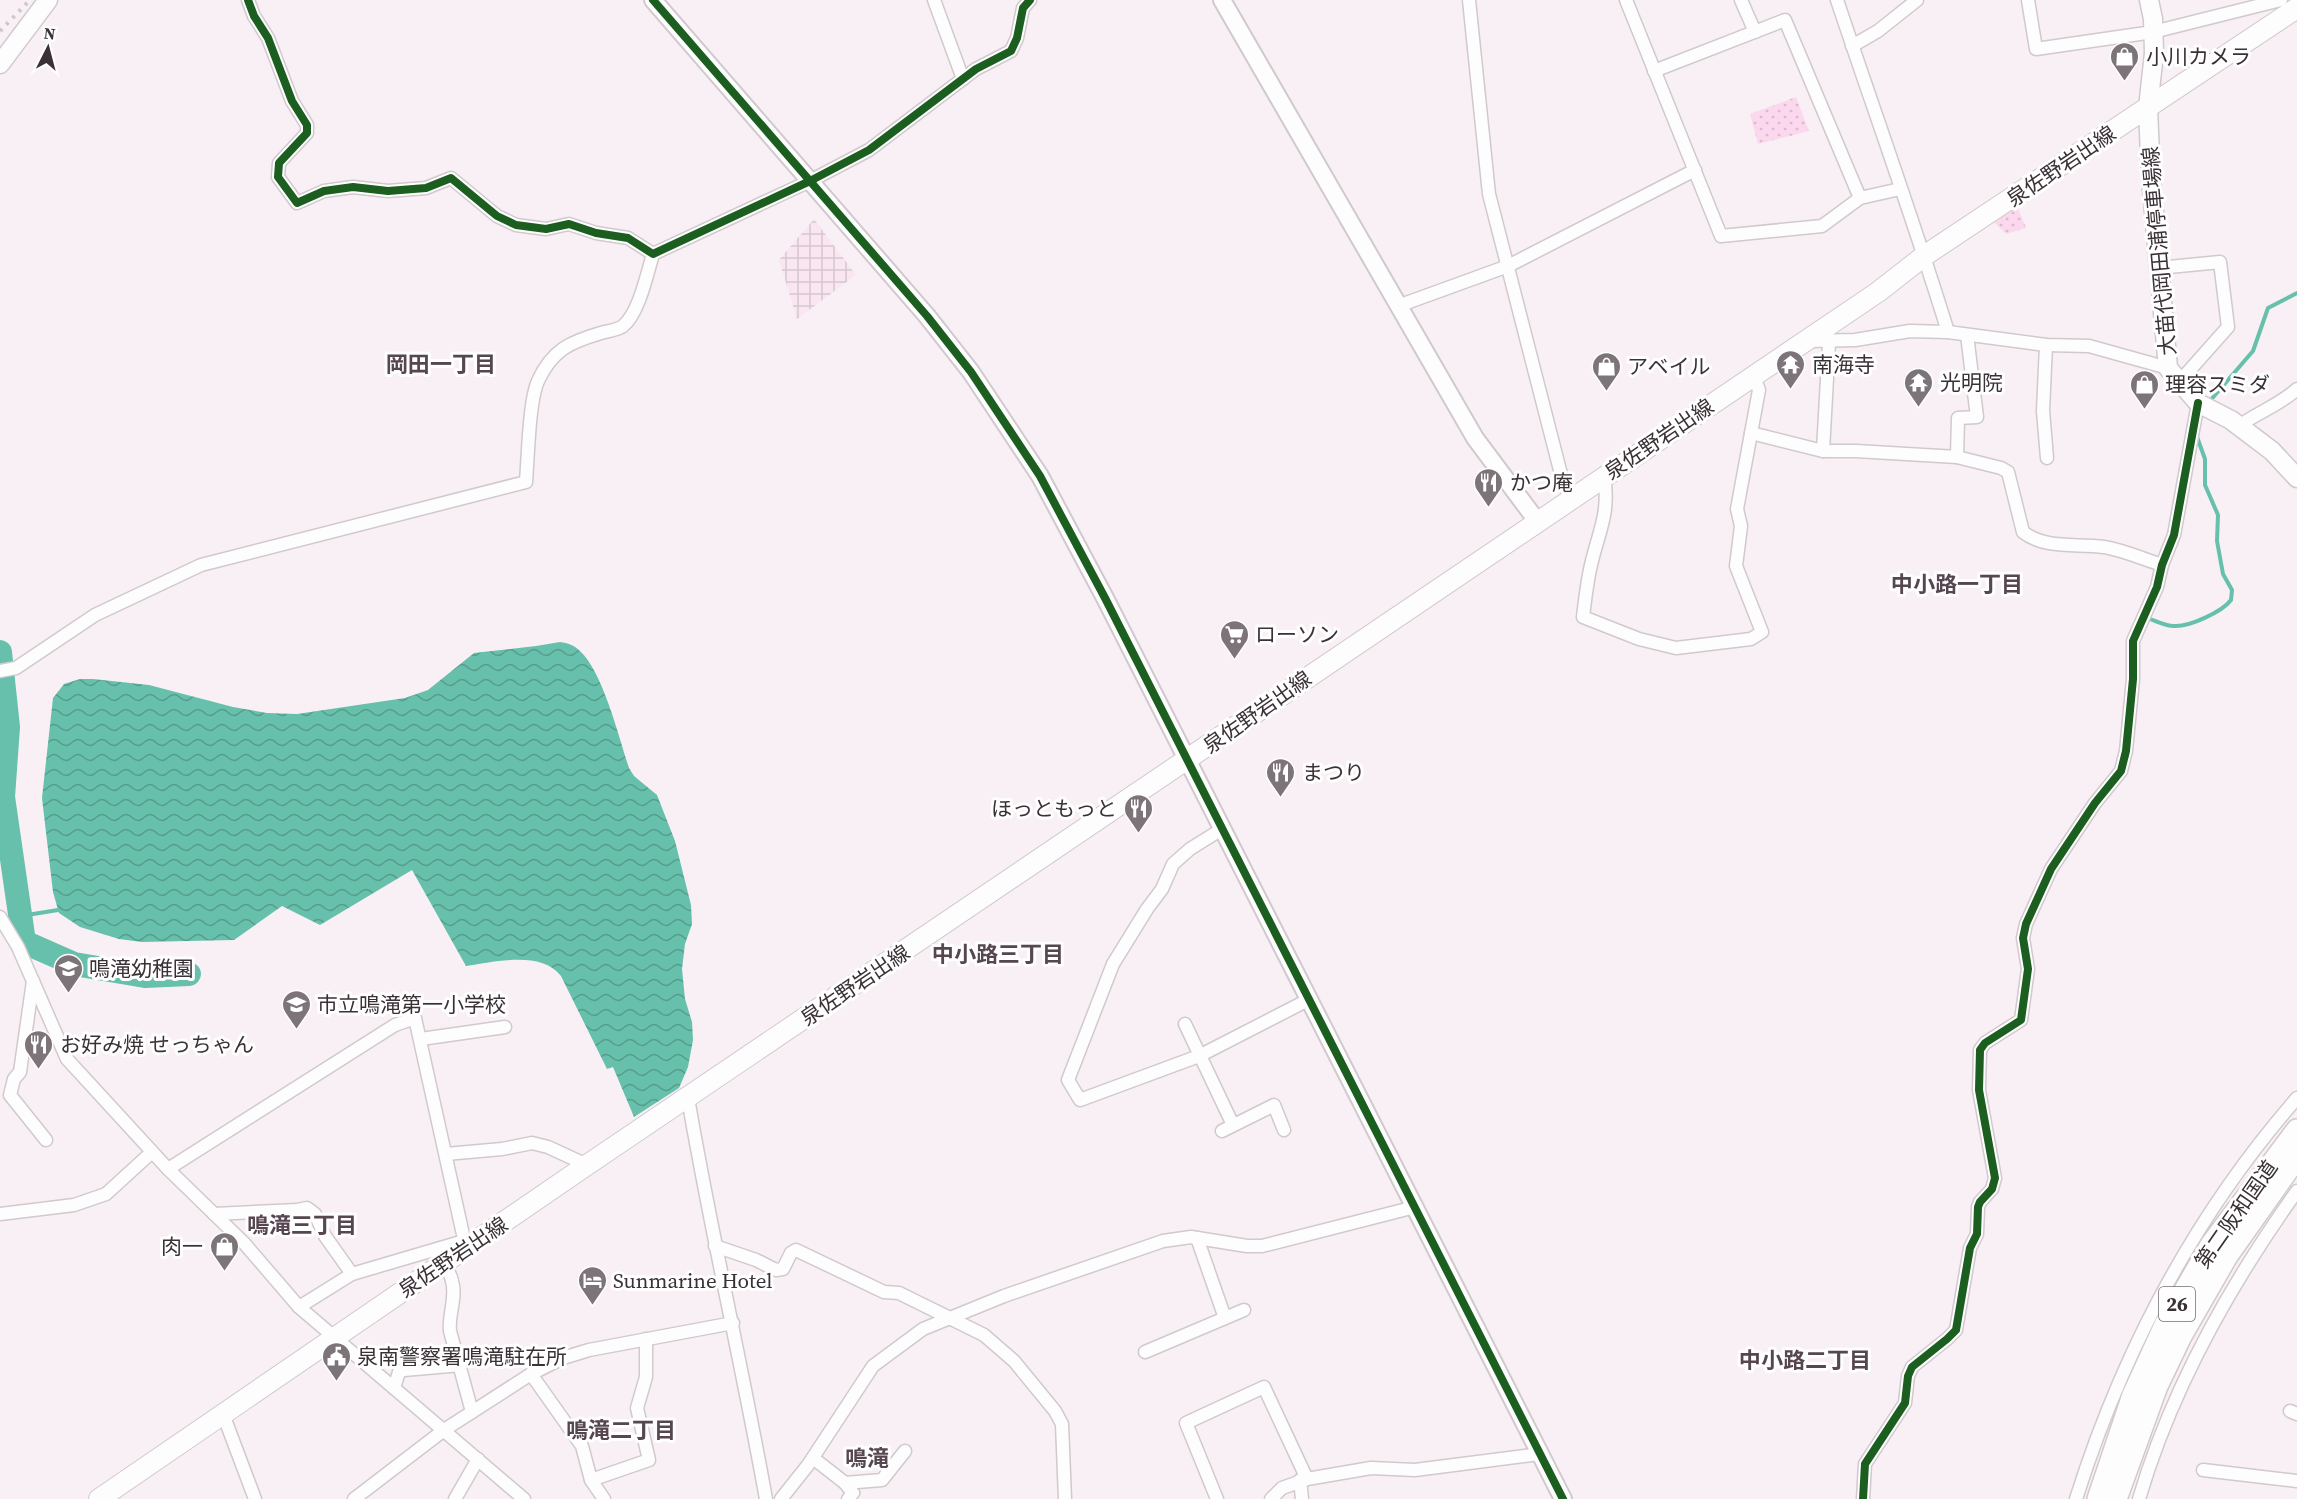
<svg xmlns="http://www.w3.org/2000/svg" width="2297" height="1499" viewBox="0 0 2297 1499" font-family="'Source Serif 4','Noto Sans JP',serif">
<defs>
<pattern id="industrial-grid" width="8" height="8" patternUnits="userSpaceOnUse" patternTransform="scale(1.5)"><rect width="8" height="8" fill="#f9e6f1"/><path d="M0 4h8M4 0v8" fill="none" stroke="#d6c6cf"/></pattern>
<pattern id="park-dots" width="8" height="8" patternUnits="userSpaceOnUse" patternTransform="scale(1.5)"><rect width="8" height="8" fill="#fbd8ed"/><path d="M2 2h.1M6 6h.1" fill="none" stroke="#d8bacc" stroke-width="1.8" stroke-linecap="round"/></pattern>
<pattern id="water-waves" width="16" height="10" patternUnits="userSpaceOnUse" patternTransform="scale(1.5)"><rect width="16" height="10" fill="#66c0ab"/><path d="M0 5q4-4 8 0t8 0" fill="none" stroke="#559d8c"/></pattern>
</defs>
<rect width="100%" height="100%" fill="#f8f0f4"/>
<path fill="url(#industrial-grid)" d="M 814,219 L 856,275 L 797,319 L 779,260 Z"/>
<g fill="url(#park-dots)">
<path d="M 1796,97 L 1809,131 L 1758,144 L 1750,114 Z"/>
<path d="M 2016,203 L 2026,228 L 2006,234 L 1990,218 Z"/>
</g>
<path fill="url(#water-waves)" d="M 560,642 C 568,643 574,645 580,651 C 603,672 619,738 629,768 L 634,776 L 657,795 L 675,841 L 691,905 L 692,924 L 685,944 L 682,969 L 685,999 L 692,1022 L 693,1040 L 688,1067 L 679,1088 L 634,1117 L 613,1067 L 607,1069 L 561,976 C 541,950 495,962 466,966 L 412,870 L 320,925 L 282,906 L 234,940 L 142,942 L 119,939 L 80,927 L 59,913 L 53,892 L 42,798 L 53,698 L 64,684 L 80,679 L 93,679 L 149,685 L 233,707 L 267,713 L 297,714 L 405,698 L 428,690 L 474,653 L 536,646 Z"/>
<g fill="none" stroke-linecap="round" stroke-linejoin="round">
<g stroke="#66c0ab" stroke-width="4">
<path d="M 2209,402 L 2253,351 L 2268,308 L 2297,293"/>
<path d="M 2145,623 L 2150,619 C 2158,622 2166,626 2174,626 C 2189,627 2222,612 2231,600 L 2232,590 L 2223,574 L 2217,541 L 2218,515 L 2205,485 L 2205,459 L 2197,437"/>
<path d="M 21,916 L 58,910"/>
</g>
<path stroke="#66c0ab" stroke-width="24" d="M 0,652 L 8,727 L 3,797 L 24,942 L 74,964 L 145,976 L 189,974"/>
<defs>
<g id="minor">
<path d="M 248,0 L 254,16 L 268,38 L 292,101 L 307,125 L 307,133 L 279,163 L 278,177 L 297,203 L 324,191 L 353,187 L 388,191 L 426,188 L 451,178 L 497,216 L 516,225 L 546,229 L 569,224 L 596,233 L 628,238 L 653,254 L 810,181 L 869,150 L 976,69 L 1011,51 L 1017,38 L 1023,8 L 1030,0"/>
<path d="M 934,0 L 963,79"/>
<path d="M 1469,0 L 1489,194 L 1562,478 L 1571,499"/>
<path d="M 1626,0 L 1721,236 L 1822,226 L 1860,198 L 1900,189"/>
<path d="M 1741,0 L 1755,32"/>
<path d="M 1837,0 C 1874,111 1914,221 1948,332 L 2046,345 L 2089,346 L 2168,368"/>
<path d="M 2028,0 L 2036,49 L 2153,32 L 2281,0"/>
<path d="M 1852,46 L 1878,31 L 1917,0"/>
<path d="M 1654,71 L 1785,20 L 1860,198"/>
<path d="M 2159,268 L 2220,262 L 2228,327 L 2180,381"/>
<path d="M 1398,306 L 1508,266 L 1695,170"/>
<path d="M 1806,341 L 1855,340 L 1910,331 L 1948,332"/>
<path d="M 2046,345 L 2043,411 L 2047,458"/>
<path d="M 2239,426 C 2258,412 2280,405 2297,389"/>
<path d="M 1751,433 L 1823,451 L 1856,451 L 1957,457 L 1958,418 L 1977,417 L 1967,335"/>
<path d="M 1823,451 L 1829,342"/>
<path d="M 1957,457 L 2001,468 L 2008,472 L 2023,532 C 2046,550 2077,543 2104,547 C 2123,550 2143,559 2162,565"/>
<path d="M 1604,476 C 1610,514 1599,530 1591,565 C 1587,582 1585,600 1583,617 L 1639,639 L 1676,648 L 1751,639 L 1762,632 L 1736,566 L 1741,526 L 1737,509 L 1759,390 L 1753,375"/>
<path d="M 0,671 L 16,668 L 95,615 L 201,565 L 526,482 C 528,457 529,401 538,381 C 552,350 570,342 601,333 C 608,331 618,330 623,326 C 639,313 647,274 653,254"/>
<path d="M 1222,829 L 1190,849 L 1173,864 L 1162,889 L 1147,909 L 1113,964 L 1068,1080 L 1080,1100 L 1199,1056 L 1308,1000"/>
<path d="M 0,917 L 18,947 L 67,1059 L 168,1169 L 244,1243 L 299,1307 L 524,1499"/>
<path d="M 33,981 L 20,1072 L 14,1079 L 10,1095 L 46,1140"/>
<path d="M 1185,1024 L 1233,1125"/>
<path d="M 421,1039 L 505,1027"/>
<path d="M 688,1098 C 711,1233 742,1365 766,1499"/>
<path d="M 1222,1131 L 1274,1105 L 1284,1130"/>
<path d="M 446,1154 L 502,1149 L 532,1143 L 548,1147 L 587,1165"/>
<path d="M 168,1169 L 395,1025 L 415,1018 L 466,1248"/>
<path d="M 0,1214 L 74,1205 L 106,1194 L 152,1152"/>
<path d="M 214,1214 L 297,1210 L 307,1208 L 315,1214 L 325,1236 L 352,1274"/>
<path d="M 1197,1238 L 1225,1318"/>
<path d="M 715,1246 L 756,1260 L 776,1270 L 783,1269 L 791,1253 L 796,1250 L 884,1292 L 899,1293 L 984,1335 L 1014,1361 L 1055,1411 L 1062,1424 L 1065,1499"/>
<path d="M 444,1263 C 447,1269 451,1275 452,1281 C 457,1298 448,1314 450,1331 L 472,1412"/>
<path d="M 299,1307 L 352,1274 L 464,1241"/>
<path d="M 1145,1352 L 1244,1310"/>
<path d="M 531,1374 L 582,1446 L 591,1480 L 604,1499"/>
<path d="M 394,1388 L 399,1372 L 404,1370 L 461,1365"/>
<path d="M 2290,1411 L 2297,1414"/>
<path d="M 223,1414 L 255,1499"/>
<path d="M 813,1458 L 845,1483 L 882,1480 L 905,1451"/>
<path d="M 2203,1470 L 2297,1481"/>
<path d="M 591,1480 L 649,1460 L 637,1408 L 646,1377 L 646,1339"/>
<path d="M 1300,1480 L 1302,1499"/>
<path d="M 845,1483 L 853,1493 L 848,1499"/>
<path d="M 354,1499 L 444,1430 L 531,1374 L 563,1358 L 589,1350 L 733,1323"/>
<path d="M 455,1499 L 478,1459"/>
<path d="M 781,1499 L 808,1465 L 873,1366 L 923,1329 L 1004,1296 L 1163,1241 L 1191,1237 L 1247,1246 L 1262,1246 L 1415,1207"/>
<path d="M 1217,1499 L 1186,1423 L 1264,1387 L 1307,1479"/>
<path d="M 1271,1499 L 1282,1488 L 1307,1479 L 1371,1468 L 1415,1470 L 1540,1454"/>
<path d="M 1863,1499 L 1865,1464 L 1905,1403 L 1908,1376 L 1912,1367 L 1947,1339 L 1956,1330 L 1970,1248 L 1977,1234 L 1978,1207 L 1980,1202 L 1992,1189 L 1995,1178 L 1979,1090 L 1980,1050 L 1985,1043 L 2021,1020 L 2028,969 L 2023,938 L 2026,924 L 2051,869 L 2095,803 L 2121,771 L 2126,751 L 2133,679 L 2133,641 L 2157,587 L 2162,565 L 2174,535 L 2198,403"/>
<path d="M 2076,1499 C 2123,1350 2194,1216 2297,1098"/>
<path d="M 2139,1499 C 2172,1387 2229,1286 2297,1191"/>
</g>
<g id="tertiary">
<path d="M 653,0 L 927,316 L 971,372 L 1040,476 L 1105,598 L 1563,1499"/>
<path d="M 1222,0 L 1475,438 L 1537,521"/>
</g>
<g id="secondary">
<path d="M 2149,0 L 2153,19 L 2154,53 L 2148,108 L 2151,179 L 2168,368 L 2198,403 L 2231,420 L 2272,451 L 2297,478"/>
<path d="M 0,64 L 48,0"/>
</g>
<path id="primary" d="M 99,1499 L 587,1165 L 1878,292 L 1924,256 L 2297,8"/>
<g id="trunk">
<path d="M 2098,1499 L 2133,1395 L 2165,1325 L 2211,1245 L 2297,1130"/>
<path d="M 2116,1499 L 2157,1386 L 2181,1336 L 2227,1256 L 2297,1157"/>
</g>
</defs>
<use href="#minor" stroke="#d0c9cd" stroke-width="15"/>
<use href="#tertiary" stroke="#d0c9cd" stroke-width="20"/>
<use href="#secondary" stroke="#d0c9cd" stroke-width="21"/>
<use href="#primary" stroke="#d0c9cd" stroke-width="22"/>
<use href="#trunk" stroke="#d0c9cd" stroke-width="24"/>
<use href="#minor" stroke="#fefdfd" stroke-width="12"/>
<use href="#tertiary" stroke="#fefdfd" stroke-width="16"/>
<use href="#secondary" stroke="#fefdfd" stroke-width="18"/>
<use href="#primary" stroke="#fefdfd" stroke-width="20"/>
<use href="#trunk" stroke="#fefdfd" stroke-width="21"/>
<path stroke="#ccc9ca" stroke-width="4" stroke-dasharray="3 6" stroke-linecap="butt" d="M 0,31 L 30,0"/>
<defs>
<g id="cycleway">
<path d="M 248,0 L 254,16 L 268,38 L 292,101 L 307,125 L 307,133 L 279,163 L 278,177 L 297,203 L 324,191 L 353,187 L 388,191 L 426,188 L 451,178 L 497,216 L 516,225 L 546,229 L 569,224 L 596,233 L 628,238 L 653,254 L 810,181 L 869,150 L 976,69 L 1011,51 L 1017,38 L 1023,8 L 1030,0"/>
<path d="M 653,0 L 927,316 L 971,372 L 1040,476 L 1105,598 L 1563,1499"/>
<path d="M 1863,1499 L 1865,1464 L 1905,1403 L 1908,1376 L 1912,1367 L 1947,1339 L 1956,1330 L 1970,1248 L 1977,1234 L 1978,1207 L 1980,1202 L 1992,1189 L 1995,1178 L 1979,1090 L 1980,1050 L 1985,1043 L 2021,1020 L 2028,969 L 2023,938 L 2026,924 L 2051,869 L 2095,803 L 2121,771 L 2126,751 L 2133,679 L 2133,641 L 2157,587 L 2162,565 L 2174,535 L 2198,403"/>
</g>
</defs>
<use href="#cycleway" stroke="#fefefe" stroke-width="11"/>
<use href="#cycleway" stroke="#1b5e20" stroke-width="8"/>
</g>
<defs>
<symbol id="shop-pin" viewBox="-11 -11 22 30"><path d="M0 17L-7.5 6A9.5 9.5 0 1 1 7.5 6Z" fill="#7c7478" stroke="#fefefe"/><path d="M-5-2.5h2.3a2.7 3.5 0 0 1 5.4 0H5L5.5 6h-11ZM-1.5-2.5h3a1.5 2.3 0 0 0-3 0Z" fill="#fff"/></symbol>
<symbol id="temple-pin" viewBox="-11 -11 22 30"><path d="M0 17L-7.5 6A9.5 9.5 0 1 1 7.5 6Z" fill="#7c7478" stroke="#fefefe"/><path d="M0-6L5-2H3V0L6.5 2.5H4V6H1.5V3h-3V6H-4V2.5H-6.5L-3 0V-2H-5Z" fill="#fff"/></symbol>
<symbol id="restaurant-pin" viewBox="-11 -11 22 30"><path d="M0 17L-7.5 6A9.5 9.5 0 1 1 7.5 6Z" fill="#7c7478" stroke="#fefefe"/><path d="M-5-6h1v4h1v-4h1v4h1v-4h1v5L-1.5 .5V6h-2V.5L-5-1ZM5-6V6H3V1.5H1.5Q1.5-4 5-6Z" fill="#fff"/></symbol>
<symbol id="supermarket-pin" viewBox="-11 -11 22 30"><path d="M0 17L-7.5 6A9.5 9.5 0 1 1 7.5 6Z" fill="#7c7478" stroke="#fefefe"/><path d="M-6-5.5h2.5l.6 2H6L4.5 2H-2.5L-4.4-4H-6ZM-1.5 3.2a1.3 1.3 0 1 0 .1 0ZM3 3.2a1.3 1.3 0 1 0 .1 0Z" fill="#fff"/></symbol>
<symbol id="school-pin" viewBox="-11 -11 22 30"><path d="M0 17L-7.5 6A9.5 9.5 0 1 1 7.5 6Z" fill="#7c7478" stroke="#fefefe"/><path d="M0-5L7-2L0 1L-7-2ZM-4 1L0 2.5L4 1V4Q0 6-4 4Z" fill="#fff"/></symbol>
<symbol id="hotel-pin" viewBox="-11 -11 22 30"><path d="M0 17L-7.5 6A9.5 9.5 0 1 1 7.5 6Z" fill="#7c7478" stroke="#fefefe"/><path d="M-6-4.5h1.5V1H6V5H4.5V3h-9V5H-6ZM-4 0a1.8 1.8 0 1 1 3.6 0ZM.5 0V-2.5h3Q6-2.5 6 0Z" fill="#fff"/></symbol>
<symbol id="civic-pin" viewBox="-11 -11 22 30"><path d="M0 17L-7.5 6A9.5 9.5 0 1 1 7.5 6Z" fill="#7c7478" stroke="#fefefe"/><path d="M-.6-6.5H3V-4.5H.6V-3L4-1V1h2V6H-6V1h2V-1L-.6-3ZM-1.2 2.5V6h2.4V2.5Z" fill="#fff"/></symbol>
</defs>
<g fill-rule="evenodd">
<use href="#shop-pin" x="2108" y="40" width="33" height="45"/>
<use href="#temple-pin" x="1774" y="348" width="33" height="45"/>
<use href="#shop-pin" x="1590" y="350" width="33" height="45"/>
<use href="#temple-pin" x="1902" y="366" width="33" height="45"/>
<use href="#shop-pin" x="2128" y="368" width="33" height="45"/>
<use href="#restaurant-pin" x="1472" y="466" width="33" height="45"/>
<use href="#supermarket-pin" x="1218" y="618" width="33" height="45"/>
<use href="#restaurant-pin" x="1264" y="756" width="33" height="45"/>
<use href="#restaurant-pin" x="1122" y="792" width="33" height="45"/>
<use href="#school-pin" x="52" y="952" width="33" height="45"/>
<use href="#school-pin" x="280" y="988" width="33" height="45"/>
<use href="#restaurant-pin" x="22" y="1028" width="33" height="45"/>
<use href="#shop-pin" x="208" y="1230" width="33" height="45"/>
<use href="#hotel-pin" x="576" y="1264" width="33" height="45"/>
<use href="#civic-pin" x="320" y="1340" width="33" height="45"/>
</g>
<g text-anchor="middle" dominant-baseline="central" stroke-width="6" stroke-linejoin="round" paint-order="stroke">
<rect fill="#fefefe" stroke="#746e72" stroke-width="1.5" x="2159" y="1287" width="36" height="34" rx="4.5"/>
<g font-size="20" font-weight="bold" fill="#393136">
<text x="2177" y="1304">26</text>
</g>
<g font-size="21" fill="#393136" stroke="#fefefe" text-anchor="start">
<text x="2146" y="56">小川カメラ</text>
<text x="1812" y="364">南海寺</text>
<text x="1627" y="366">アベイル</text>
<text x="1940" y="382">光明院</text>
<text x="2165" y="384">理容スミダ</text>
<text x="1510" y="482">かつ庵</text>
<text x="1255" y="634">ローソン</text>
<text x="1302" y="772">まつり</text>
<text x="1117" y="808" text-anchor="end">ほっともっと</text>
<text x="89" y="968">鳴滝幼稚園</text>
<text x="317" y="1004">市立鳴滝第一小学校</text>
<text x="60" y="1044">お好み焼 せっちゃん</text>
<text x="203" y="1246" text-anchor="end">肉一</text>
<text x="613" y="1280">Sunmarine Hotel</text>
<text x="357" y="1356">泉南警察署鳴滝駐在所</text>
</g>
<g font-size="21" fill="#393136" stroke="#fefefe">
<text transform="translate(2061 166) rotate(-34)">泉佐野岩出線</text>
<text transform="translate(2159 251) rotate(-95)">大苗代岡田浦停車場線</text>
<text transform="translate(1659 439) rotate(-34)">泉佐野岩出線</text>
<text transform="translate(1257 712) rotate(-35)">泉佐野岩出線</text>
<text transform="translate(855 985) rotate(-34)">泉佐野岩出線</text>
<text transform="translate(2236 1214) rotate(-55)">第二阪和国道</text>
<text transform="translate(453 1257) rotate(-34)">泉佐野岩出線</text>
</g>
<g font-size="22" font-weight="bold" fill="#564650" stroke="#fefefe">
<text x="441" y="364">岡田一丁目</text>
<text x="1957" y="584">中小路一丁目</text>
<text x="998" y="954">中小路三丁目</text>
<text x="302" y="1225">鳴滝三丁目</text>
<text x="1805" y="1360">中小路二丁目</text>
<text x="621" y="1430">鳴滝二丁目</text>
<text x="867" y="1458">鳴滝</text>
</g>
</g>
<g transform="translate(48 48) rotate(6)" stroke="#fefefe" stroke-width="4.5" paint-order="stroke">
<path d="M0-4.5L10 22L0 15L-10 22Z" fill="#393136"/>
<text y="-9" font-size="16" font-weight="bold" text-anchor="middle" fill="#393136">N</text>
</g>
</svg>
